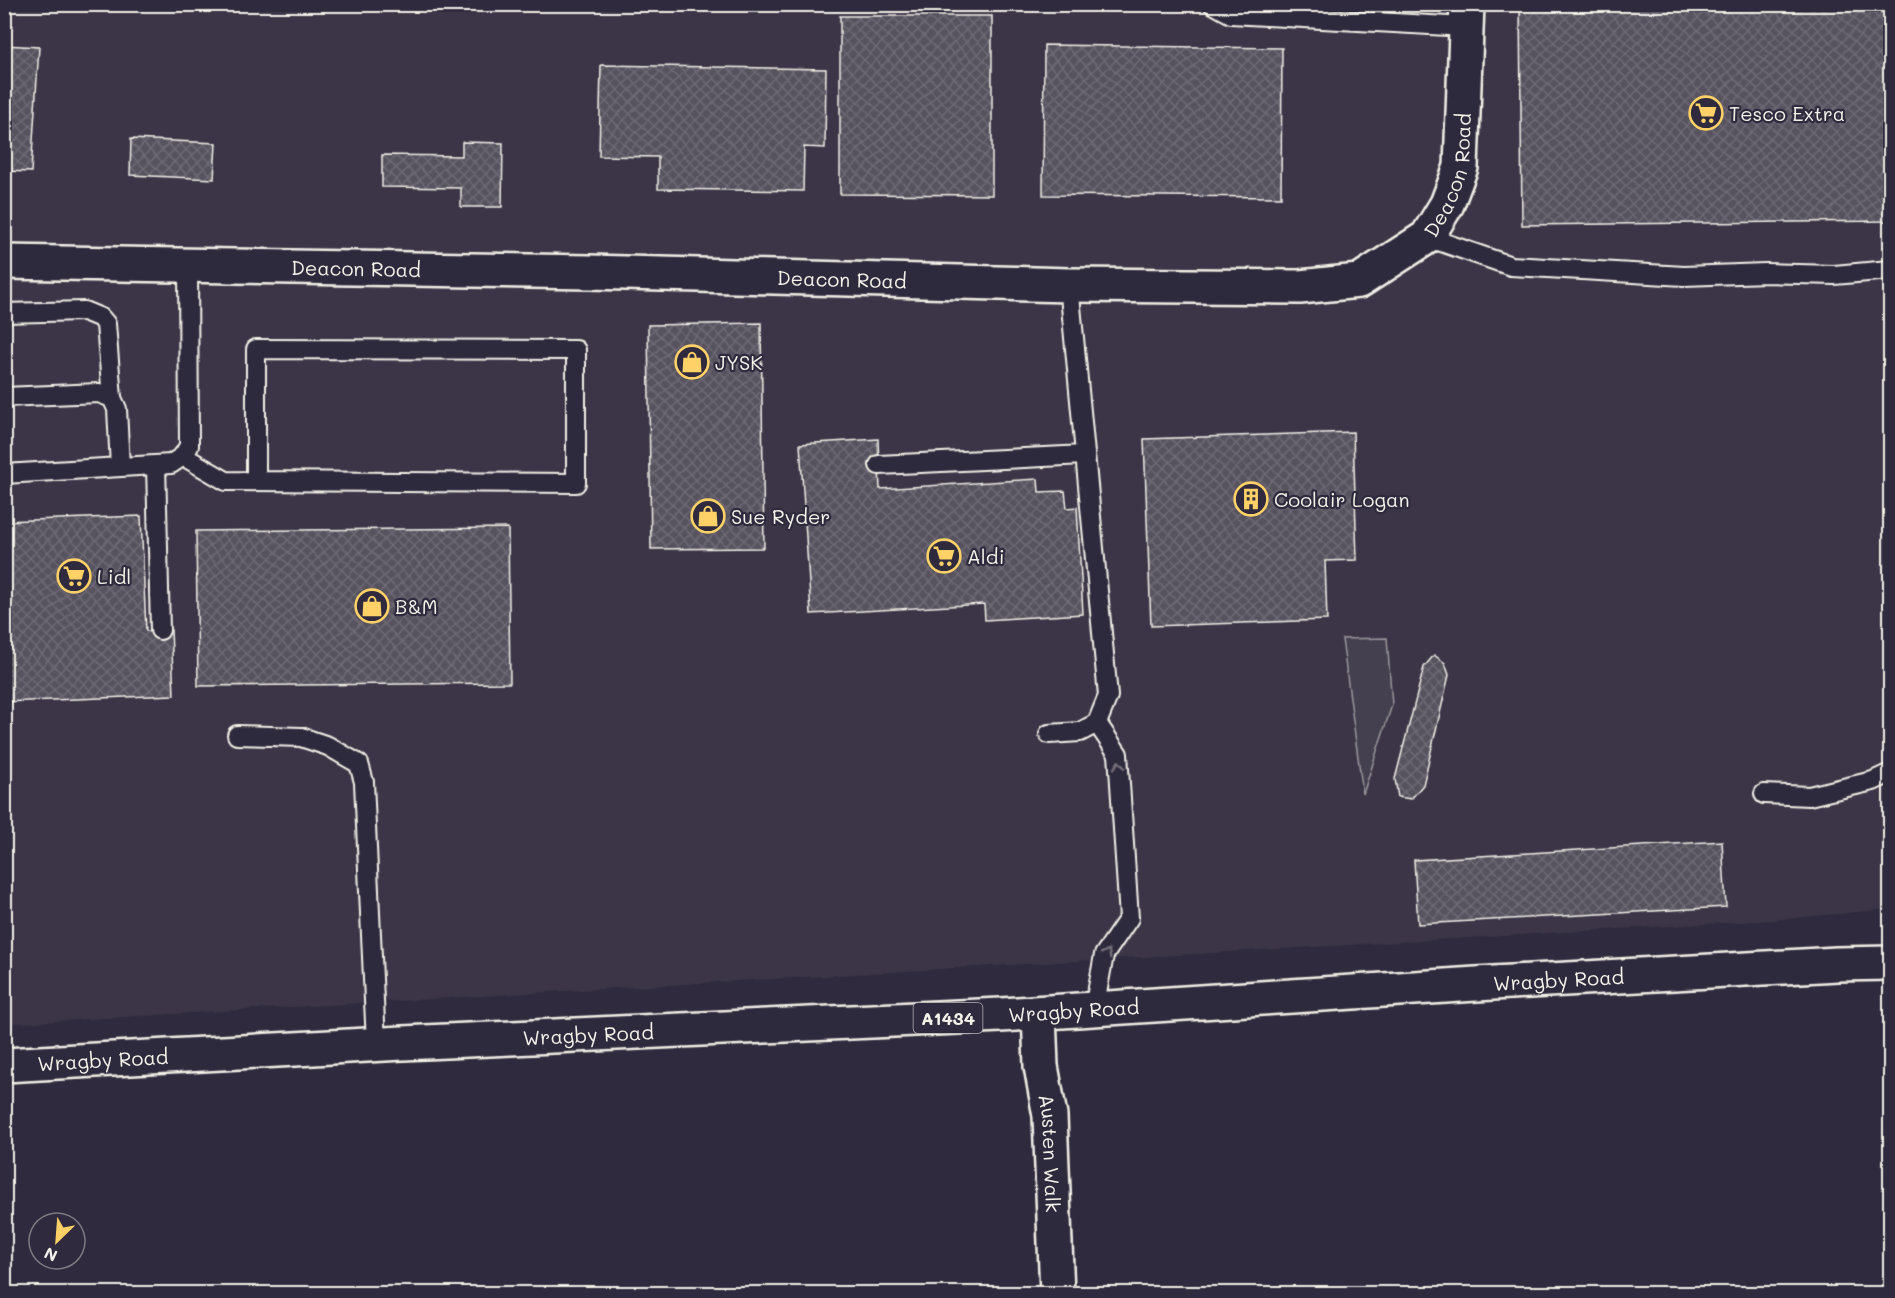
<svg xmlns="http://www.w3.org/2000/svg" width="1895" height="1298" viewBox="0 0 1895 1298" font-family="Mali,sans-serif">
<defs>
<pattern id="building-cross-hatch" width="8" height="8" patternUnits="userSpaceOnUse" patternTransform="scale(1.5)"><rect width="8" height="8" fill="#56525f"/><path d="M0 0l8 8M0 8l8-8" fill="none" stroke="#6f6b76"/></pattern>
</defs>
<rect width="100%" height="100%" fill="#2f2a3d"/>
<filter id="ink" filterUnits="userSpaceOnUse"><feTurbulence type="fractalNoise" baseFrequency=".0167" numOctaves="2"/><feDisplacementMap in="SourceGraphic" scale="12" xChannelSelector="R" yChannelSelector="G"/><feConvolveMatrix kernelMatrix="1 2 1 2 8 2 1 2 1" color-interpolation-filters="sRGB"/></filter>
<g filter="url(#ink)">
<path fill="#3b3647" d="M 5,5 L 1890,5 L 1890,909 L 1774,920 L 5,1024 Z"/>
<path fill="#454050" stroke="#9c989c" stroke-width="1.5" d="M 1387,638 L 1392,705 L 1363,794 L 1342,639 Z"/>
<g fill="url(#building-cross-hatch)" stroke="#f4f1e8" stroke-width="1.5">
<path d="M 1520,4 L 1890,4 L 1890,221 L 1522,225 Z"/>
<path d="M 840,16 L 992,16 L 992,195 L 840,194 Z"/>
<path d="M 4,45 L 39,47 L 31,172 L 4,171 Z"/>
<path d="M 1044,45 L 1282,48 L 1281,197 L 1043,195 Z"/>
<path d="M 601,65 L 826,69 L 825,148 L 804,147 L 803,191 L 658,189 L 658,157 L 599,156 Z"/>
<path d="M 131,139 L 216,143 L 214,179 L 130,175 Z"/>
<path d="M 462,142 L 503,143 L 502,207 L 461,207 L 461,188 L 382,187 L 382,155 L 462,156 Z"/>
<path d="M 761,323 L 764,548 L 651,549 L 648,325 Z"/>
<path d="M 1353,432 L 1357,560 L 1325,561 L 1327,620 L 1151,626 L 1144,439 Z"/>
<path d="M 878,439 L 880,489 L 1038,479 L 1039,492 L 1065,491 L 1067,508 L 1077,507 L 1083,614 L 985,620 L 984,604 L 811,614 L 800,444 Z"/>
<path d="M 141,516 L 146,631 L 171,630 L 174,695 L 4,702 L 4,521 Z"/>
<path d="M 508,528 L 510,683 L 198,686 L 196,531 Z"/>
<path d="M 1434,655 L 1445,663 L 1449,675 L 1423,785 L 1411,799 L 1398,797 L 1395,779 L 1424,667 Z"/>
<path d="M 1722,841 L 1726,907 L 1418,924 L 1414,860 Z"/>
</g>
<g fill="none" stroke-linecap="round" stroke-linejoin="round">
<defs>
<g id="lane">
<path d="M 1213,4 L 1231,14 L 1466,27"/>
<path d="M 1427,237 L 1511,266 L 1684,276 L 1766,273 L 1834,275 L 1890,270"/>
<path d="M 4,313 L 84,311 L 101,318 L 106,324 L 112,398"/>
<path d="M 4,397 L 99,393 L 112,398 L 117,409 L 120,467"/>
<path d="M 183,456 L 226,481 L 576,483 L 576,350 L 256,349 L 256,481"/>
<path d="M 156,465 L 160,630"/>
<path d="M 879,465 L 1085,455"/>
<path d="M 4,474 L 171,464 L 183,456 L 189,446 L 188,265"/>
<path d="M 1049,734 L 1080,732 L 1097,723 L 1108,696 L 1069,285"/>
<path d="M 237,735 L 301,737 L 328,746 L 359,764 L 364,782 L 376,1044"/>
<path d="M 1764,794 L 1809,796 L 1873,781 L 1888,774 L 1890,775"/>
<path d="M 1094,1009 L 1104,955 L 1129,918 L 1118,754 L 1097,723"/>
</g>
<g id="street">
<path id="s1" d="M 4,262 L 589,272 L 1069,285 L 1300,287 L 1359,281 L 1427,237 L 1447,204 L 1461,167 L 1467,4"/>
<path id="s2" d="M 1039,1013 L 1041,1066 L 1050,1116 L 1057,1294"/>
</g>
<g id="primary">
<path id="s3" d="M 4,1065 L 403,1043 L 1001,1015 L 1476,984 L 1837,964 L 1890,963"/>
</g>
</defs>
<use href="#lane" stroke="#f4f1e8" stroke-width="22"/>
<use href="#street" stroke="#f4f1e8" stroke-width="38"/>
<use href="#primary" stroke="#f4f1e8" stroke-width="38"/>
<use href="#lane" stroke="#2f2a3d" stroke-width="18"/>
<use href="#street" stroke="#2f2a3d" stroke-width="33"/>
<use href="#primary" stroke="#2f2a3d" stroke-width="33"/>
</g>
<defs><path id="oneway-chevron" d="M-2-3.5L2.5 0L-2 3.5" fill="none" stroke-width="1.6" stroke-linecap="round" stroke-linejoin="round" transform="scale(1.5)"/></defs>
<g stroke="#747079">
<use href="#oneway-chevron" transform="translate(1119 765) rotate(-94)"/>
<use href="#oneway-chevron" transform="translate(1107 953) rotate(-63)"/>
</g>
</g>
<defs>
<symbol id="supermarket-ring" viewBox="-11 -11 22 22"><circle r="9.5" fill="#2f2a3d" stroke="#ffd166" stroke-width="1.5"/><path d="M-6-5.5h2.5l.6 2H6L4.5 2H-2.5L-4.4-4H-6ZM-1.5 3.2a1.3 1.3 0 1 0 .1 0ZM3 3.2a1.3 1.3 0 1 0 .1 0Z" fill="#ffd166"/></symbol>
<symbol id="shop-ring" viewBox="-11 -11 22 22"><circle r="9.5" fill="#2f2a3d" stroke="#ffd166" stroke-width="1.5"/><path d="M-5-2.5h2.3a2.7 3.5 0 0 1 5.4 0H5L5.5 6h-11ZM-1.5-2.5h3a1.5 2.3 0 0 0-3 0Z" fill="#ffd166"/></symbol>
<symbol id="building-ring" viewBox="-11 -11 22 22"><circle r="9.5" fill="#2f2a3d" stroke="#ffd166" stroke-width="1.5"/><path d="M-4-6H4V6H1V3H-1V6H-4ZM-2.5-4.3h1.7v1.8h-1.7ZM.8-4.3h1.7v1.8H.8ZM-2.5-1h1.7V.8h-1.7ZM.8-1h1.7V.8H.8Z" fill="#ffd166"/></symbol>
</defs>
<g fill-rule="evenodd">
<use href="#supermarket-ring" x="1687" y="94" width="38" height="38"/>
<use href="#shop-ring" x="673" y="343" width="38" height="38"/>
<use href="#building-ring" x="1232" y="480" width="38" height="38"/>
<use href="#shop-ring" x="689" y="497" width="38" height="38"/>
<use href="#supermarket-ring" x="925" y="537" width="38" height="38"/>
<use href="#supermarket-ring" x="55" y="557" width="38" height="38"/>
<use href="#shop-ring" x="353" y="587" width="38" height="38"/>
</g>
<g text-anchor="middle" dominant-baseline="central" stroke-width="4.5" stroke-linejoin="round" paint-order="stroke">
<rect fill="#2f2a3d" stroke="#b9b5b5" stroke-width="1.5" x="913.5" y="1003" width="69" height="30" rx="4.5"/>
<g font-size="18" font-weight="bold" fill="#f4f1e8">
<text x="948" y="1018">A1434</text>
</g>
<g font-size="20" fill="#f4f1e8" stroke="#2f2a3d" text-anchor="start">
<text x="1729" y="113">Tesco Extra</text>
<text x="715" y="362">JYSK</text>
<text x="1274" y="499">Coolair Logan</text>
<text x="731" y="516">Sue Ryder</text>
<text x="967" y="556">Aldi</text>
<text x="97" y="576">Lidl</text>
<text x="395" y="606">B&amp;M</text>
</g>
<g font-size="20" fill="#f4f1e8" stroke="#2f2a3d">
<text stroke="none"><textPath href="#s1" startOffset="1504">Deacon Road</textPath></text>
<text stroke="none"><textPath href="#s1" startOffset="352">Deacon Road</textPath></text>
<text stroke="none"><textPath href="#s1" startOffset="838">Deacon Road</textPath></text>
<text stroke="none"><textPath href="#s3" startOffset="1557">Wragby Road</textPath></text>
<text stroke="none"><textPath href="#s3" startOffset="1071">Wragby Road</textPath></text>
<text stroke="none"><textPath href="#s3" startOffset="585">Wragby Road</textPath></text>
<text stroke="none"><textPath href="#s3" startOffset="99">Wragby Road</textPath></text>
<text stroke="none"><textPath href="#s2" startOffset="141">Austen Walk</textPath></text>
</g>
</g>
<rect width="1895" height="1298" fill="none" stroke="#2f2a3d" stroke-width="24"/>
<rect x="12" y="12" width="1871" height="1274" fill="none" stroke="#f4f1e8" stroke-width="2" filter="url(#ink)"/>
<g transform="translate(57 1241) rotate(205)"><circle r="28" fill="#2f2a3d" stroke="#7e7a81" stroke-width="1.5"/>
<path d="M0-4.5L10 22L0 15L-10 22Z" fill="#ffd166"/>
<text y="-9" font-size="16" font-weight="bold" text-anchor="middle" fill="#f4f1e8">N</text>
</g>
</svg>
